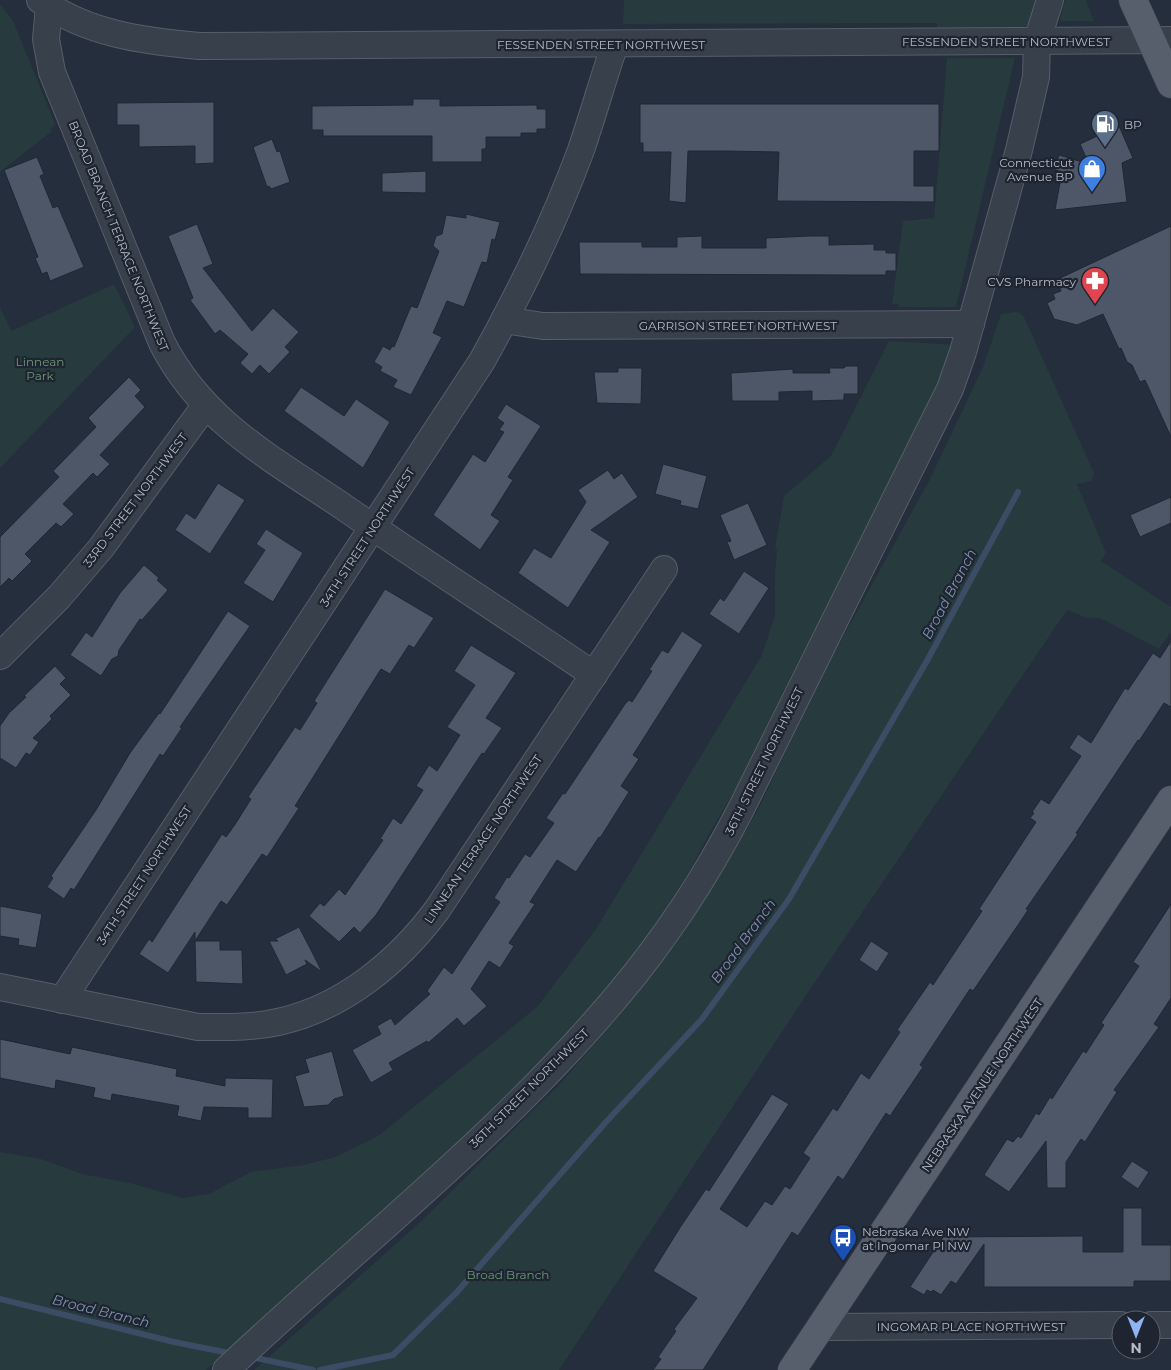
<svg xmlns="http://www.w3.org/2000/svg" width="1171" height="1370" viewBox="0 0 1171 1370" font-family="Montserrat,sans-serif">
<rect width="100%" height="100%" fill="#252e3c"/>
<g fill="#273a3d">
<path d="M 624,0 L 1037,0 L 1031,22 L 1023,28 L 937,28 L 937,23 L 623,24 Z"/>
<path d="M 1065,0 L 1086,0 L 1094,21 L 1060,21 Z"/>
<path d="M 0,4 L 13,21 L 55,124 L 51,129 L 52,131 L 0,172 Z"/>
<path d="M 947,58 L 1015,58 L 956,307 L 899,307 L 899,304 L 892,304 L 903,221 L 934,218 Z"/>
<path d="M 114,284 L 135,327 L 0,468 L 0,307 L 11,331 Z"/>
<path d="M 1016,312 L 1021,313 L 1024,317 L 1094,473 L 1092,481 L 1077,484 L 1106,553 L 1101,561 L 1171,607 L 1171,632 L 1159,649 L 1100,618 L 1087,618 L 1067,610 L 807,994 L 559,1370 L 254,1370 L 416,1226 L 561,1083 L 622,1012 L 679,940 L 758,810 L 816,686 L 929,481 L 984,365 L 1001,314 Z"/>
<path d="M 889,341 L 960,345 L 767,737 L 710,832 L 691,868 L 623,977 L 547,1060 L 330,1260 L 206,1370 L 0,1370 L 0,1152 L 41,1159 L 82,1174 L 130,1183 L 183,1198 L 209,1194 L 251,1172 L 304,1165 L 335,1157 L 378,1136 L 537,1007 L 596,929 L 762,655 L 775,616 L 775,573 L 777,551 L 775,548 L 784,496 L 831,456 Z"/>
</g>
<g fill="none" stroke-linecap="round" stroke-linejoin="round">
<g stroke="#3b4c64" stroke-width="6">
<path d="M 0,1299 L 174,1342 L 234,1354"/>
<path d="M 251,1357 L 313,1370"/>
<path d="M 320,1370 L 393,1355 L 457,1292 L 606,1122 L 702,1019 L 789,899 L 928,659 L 1018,492"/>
</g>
</g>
<g fill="#4e5767" stroke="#202733">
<path d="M 413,99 L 440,99 L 440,106 L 537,105 L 537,109 L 546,109 L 546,129 L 537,129 L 537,133 L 521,133 L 521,137 L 486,137 L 486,149 L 482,149 L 482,162 L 432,162 L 432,136 L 323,136 L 323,130 L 312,130 L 312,106 L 413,105 Z"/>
<path d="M 214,102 L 214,163 L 195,164 L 195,146 L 139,147 L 139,125 L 117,125 L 117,103 Z"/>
<path d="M 640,104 L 939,104 L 939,151 L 914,151 L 914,186 L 934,186 L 934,202 L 777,201 L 779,152 L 727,151 L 688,151 L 686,203 L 669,201 L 671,152 L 643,152 L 643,143 L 640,143 Z"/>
<path d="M 1119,126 L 1133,158 L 1122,163 L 1127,202 L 1055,210 L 1062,172 L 1055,170 L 1059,155 L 1089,164 L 1080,144 Z"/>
<path d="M 272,139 L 277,152 L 280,151 L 290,182 L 271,189 L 269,186 L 267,187 L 253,147 Z"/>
<path d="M 37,157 L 44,174 L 40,176 L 53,208 L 58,206 L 84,267 L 50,281 L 47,272 L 42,274 L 35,258 L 38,257 L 4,170 Z"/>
<path d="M 426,171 L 426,193 L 382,192 L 382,173 Z"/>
<path d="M 466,214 L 500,222 L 495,240 L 492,239 L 487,263 L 482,262 L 464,307 L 447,301 L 433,333 L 442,337 L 411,395 L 393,387 L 397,380 L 380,371 L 382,367 L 374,362 L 383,346 L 390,350 L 392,346 L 394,347 L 411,306 L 417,308 L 439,251 L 433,246 L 436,236 L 442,234 L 446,215 L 466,218 Z"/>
<path d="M 197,224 L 213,264 L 203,268 L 252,331 L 273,308 L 299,332 L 285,347 L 290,352 L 269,374 L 260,365 L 252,374 L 240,363 L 248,354 L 220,330 L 215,334 L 190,300 L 193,298 L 168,236 Z"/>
<path d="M 1171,226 L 1171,437 L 1145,380 L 1140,382 L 1132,365 L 1127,362 L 1121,348 L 1119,349 L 1103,314 L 1077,325 L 1054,319 L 1047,303 L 1055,299 L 1053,294 L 1061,291 L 1056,280 Z"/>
<path d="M 702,236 L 702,248 L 766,248 L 766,238 L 810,236 L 829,236 L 829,245 L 874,244 L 874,250 L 886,250 L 886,253 L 896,253 L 896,271 L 886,271 L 886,275 L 855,275 L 580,274 L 579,242 L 642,242 L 642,247 L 677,247 L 677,237 Z"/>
<path d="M 846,366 L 858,366 L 858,394 L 844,394 L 844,400 L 812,401 L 812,391 L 779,392 L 779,401 L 732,401 L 731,373 L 793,369 L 793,373 L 830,373 L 829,368 L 844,368 Z"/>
<path d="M 618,368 L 642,368 L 641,404 L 597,403 L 594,372 L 618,372 Z"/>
<path d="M 129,377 L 141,390 L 135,396 L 145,407 L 100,455 L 110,464 L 97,477 L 93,473 L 63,504 L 74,514 L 61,527 L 56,523 L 25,554 L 32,561 L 12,581 L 9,578 L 0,587 L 0,537 L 59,477 L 53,471 L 96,427 L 88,418 Z"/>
<path d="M 301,387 L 344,416 L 356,399 L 390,422 L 363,468 L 284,411 Z"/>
<path d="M 506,404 L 541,426 L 508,477 L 513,480 L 491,515 L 500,521 L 480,550 L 433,515 L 473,454 L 485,462 L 504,432 L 499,430 L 504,423 L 497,418 Z"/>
<path d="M 663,464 L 707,476 L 698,509 L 680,505 L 681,501 L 655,494 Z"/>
<path d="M 608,470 L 614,479 L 622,473 L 638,497 L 591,530 L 610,542 L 568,608 L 518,573 L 534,548 L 551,558 L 586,502 L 578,490 Z"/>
<path d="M 218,483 L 245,500 L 210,554 L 175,530 L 186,513 L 195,519 Z"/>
<path d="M 1171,497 L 1171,523 L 1140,537 L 1130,515 Z"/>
<path d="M 748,503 L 767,545 L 734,560 L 727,542 L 731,541 L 720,515 Z"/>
<path d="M 266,529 L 303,553 L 273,602 L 243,583 L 265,550 L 256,544 Z"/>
<path d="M 144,565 L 159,578 L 157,580 L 168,590 L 142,620 L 140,619 L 119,650 L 118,656 L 112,659 L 101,676 L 70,655 L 86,632 L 92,637 L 120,593 Z"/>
<path d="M 744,571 L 769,588 L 739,634 L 709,614 L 720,598 L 724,601 Z"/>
<path d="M 385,589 L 434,618 L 414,648 L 409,645 L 390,674 L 381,669 L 295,806 L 299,808 L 267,857 L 262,854 L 227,905 L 221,901 L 195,941 L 195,932 L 168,973 L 139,954 L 149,939 L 152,942 L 222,834 L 226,837 L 234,826 L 251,799 L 248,797 L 295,727 L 300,730 L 317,703 L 314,701 Z"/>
<path d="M 228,611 L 250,626 L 180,727 L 182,728 L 163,756 L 160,754 L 74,890 L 71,888 L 64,899 L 47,887 L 53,878 L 51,876 L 96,810 L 130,753 L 159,713 L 160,714 Z"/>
<path d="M 682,631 L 703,645 L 633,755 L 639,759 L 621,786 L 629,792 L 600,838 L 599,837 L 576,872 L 557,860 L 530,902 L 535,904 L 509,943 L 514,946 L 500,968 L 489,961 L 471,989 L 487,1006 L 464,1026 L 457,1018 L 428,1043 L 427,1041 L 389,1063 L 393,1070 L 371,1083 L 352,1050 L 381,1034 L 377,1026 L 391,1018 L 395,1025 L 430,994 L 427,991 L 444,967 L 452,974 L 500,902 L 494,898 L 507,877 L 509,878 L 525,854 L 530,857 L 554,823 L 546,818 L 563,793 L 565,794 L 625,704 L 629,700 L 632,702 L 652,671 L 649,670 L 662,650 L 668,653 Z"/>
<path d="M 1171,641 L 1171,707 L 1164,703 L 1139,741 L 1138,740 L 1076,833 L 1078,834 L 1026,909 L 1028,910 L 1018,925 L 973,991 L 970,989 L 920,1065 L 923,1067 L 890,1116 L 886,1113 L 843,1180 L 838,1176 L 798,1236 L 792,1232 L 703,1370 L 653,1370 L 661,1359 L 658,1357 L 676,1331 L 674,1329 L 697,1298 L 653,1271 L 681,1226 L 706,1189 L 709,1191 L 772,1094 L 789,1104 L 720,1209 L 747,1227 L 765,1201 L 772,1205 L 785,1186 L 790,1189 L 810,1158 L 803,1153 L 833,1108 L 837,1111 L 861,1073 L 869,1079 L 900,1032 L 897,1030 L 930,982 L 933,985 L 982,911 L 979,909 L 1036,822 L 1030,818 L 1034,813 L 1032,812 L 1041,799 L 1049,804 L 1081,756 L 1069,748 L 1078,734 L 1091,743 L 1125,688 L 1128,690 L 1153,653 L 1160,658 Z"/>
<path d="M 471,645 L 516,673 L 486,718 L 502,728 L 484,754 L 482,753 L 376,915 L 360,933 L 354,927 L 339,942 L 309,916 L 320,903 L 324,906 L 339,889 L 345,895 L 383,840 L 380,839 L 393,818 L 401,824 L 423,790 L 416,786 L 429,765 L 437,771 L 460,735 L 447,727 L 475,685 L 454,671 Z"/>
<path d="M 55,666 L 66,678 L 60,684 L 71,695 L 50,716 L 52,719 L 33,738 L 39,742 L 30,755 L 26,753 L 16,768 L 0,758 L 0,726 L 9,713 L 26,697 L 24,696 Z"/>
<path d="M 1171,904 L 1171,998 L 1154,1024 L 1159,1027 L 1114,1090 L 1117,1092 L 1085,1142 L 1081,1139 L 1066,1162 L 1066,1188 L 1047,1188 L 1046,1141 L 1009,1192 L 984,1175 L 1007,1139 L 1013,1142 L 1018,1136 L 1021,1138 L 1036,1113 L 1039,1115 L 1050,1097 L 1052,1099 L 1083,1051 L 1086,1053 L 1104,1025 L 1101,1023 L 1139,966 L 1133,962 Z"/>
<path d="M 0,906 L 42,914 L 36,948 L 18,945 L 19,939 L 0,936 Z"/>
<path d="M 299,927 L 313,954 L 322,972 L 305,960 L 307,964 L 286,975 L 269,941 L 278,941 L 275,939 Z"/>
<path d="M 195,941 L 220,941 L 220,950 L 242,950 L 243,984 L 196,982 Z"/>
<path d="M 871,941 L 889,953 L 877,972 L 859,960 Z"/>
<path d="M 0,1039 L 70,1054 L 72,1047 L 177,1069 L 176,1076 L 225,1086 L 225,1078 L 273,1079 L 272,1118 L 248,1118 L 248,1108 L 204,1107 L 201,1121 L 177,1116 L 179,1106 L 112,1094 L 111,1101 L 93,1097 L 95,1088 L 56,1080 L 55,1089 L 0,1078 Z"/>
<path d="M 332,1051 L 344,1096 L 334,1099 L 328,1105 L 304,1107 L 295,1076 L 309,1072 L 305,1059 Z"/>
<path d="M 1132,1161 L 1149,1172 L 1138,1189 L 1121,1177 Z"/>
<path d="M 1123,1208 L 1142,1208 L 1142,1245 L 1171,1245 L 1171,1281 L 1134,1281 L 1134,1287 L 984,1287 L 984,1244 L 956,1284 L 951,1281 L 941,1295 L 933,1290 L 931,1292 L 927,1290 L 924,1295 L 910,1287 L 943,1237 L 1083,1236 L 1083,1252 L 1123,1252 Z"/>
</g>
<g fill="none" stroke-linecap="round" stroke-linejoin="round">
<defs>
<g id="minor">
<path d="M 40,0 C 87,34 144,41 199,46 L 1171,40"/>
<path d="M 49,6 L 46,39 L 52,72 L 162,343 C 203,423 273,459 345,508 C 427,565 511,618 594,675"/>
<path d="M 504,320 L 543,326 L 971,324"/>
<path d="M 0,656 L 59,597 L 101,548 L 205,406"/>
<path d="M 0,987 L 198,1027 C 225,1027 252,1028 278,1022 C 343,1008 398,962 437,910 L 664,569"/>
<path d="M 62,1000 L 482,361 C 520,293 554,223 581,150 C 593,115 603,79 615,44"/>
<path d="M 1151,1325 L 1171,1325"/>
<path d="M 821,1327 L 1121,1325"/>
<path d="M 226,1370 C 357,1246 502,1134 618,995 C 666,938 707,875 741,809 L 950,389 L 963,352 L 1019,150 L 1036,77 L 1037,41 L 1050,0"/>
</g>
<g id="major">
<path d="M 1133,0 L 1171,84"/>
<path d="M 792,1370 L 1171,800"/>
</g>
</defs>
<use href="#minor" stroke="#575e6a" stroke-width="28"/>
<use href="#major" stroke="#424955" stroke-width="29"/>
<use href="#minor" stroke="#38404c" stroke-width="26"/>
<use href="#major" stroke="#575f6c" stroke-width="28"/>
</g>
<defs>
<symbol id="fuel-pin" viewBox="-11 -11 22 30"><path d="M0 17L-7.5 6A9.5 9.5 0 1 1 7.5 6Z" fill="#5c6f8a" stroke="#1e2531"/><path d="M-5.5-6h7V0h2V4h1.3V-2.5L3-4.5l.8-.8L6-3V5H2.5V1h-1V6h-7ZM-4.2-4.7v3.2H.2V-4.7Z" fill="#fff"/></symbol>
<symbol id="shop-pin" viewBox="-11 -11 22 30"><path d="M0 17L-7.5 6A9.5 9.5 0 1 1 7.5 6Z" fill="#3f7fe0" stroke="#1e2531"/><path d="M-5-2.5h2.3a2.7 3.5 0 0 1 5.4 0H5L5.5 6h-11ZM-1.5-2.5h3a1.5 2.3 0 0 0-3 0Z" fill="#fff"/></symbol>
<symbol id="pharmacy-pin" viewBox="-11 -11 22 30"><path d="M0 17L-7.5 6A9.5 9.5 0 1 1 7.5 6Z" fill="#e0444e" stroke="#1e2531"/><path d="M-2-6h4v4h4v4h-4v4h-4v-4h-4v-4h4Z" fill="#fff"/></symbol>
<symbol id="bus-pin" viewBox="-11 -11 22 30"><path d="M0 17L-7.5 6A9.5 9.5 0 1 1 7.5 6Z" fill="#1a4fb4" stroke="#1e2531"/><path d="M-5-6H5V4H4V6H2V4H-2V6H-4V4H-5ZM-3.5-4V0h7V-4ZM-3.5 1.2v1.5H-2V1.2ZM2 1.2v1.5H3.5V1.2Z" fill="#fff"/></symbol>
</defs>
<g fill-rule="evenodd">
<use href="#fuel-pin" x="1089" y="108" width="32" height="43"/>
<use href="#shop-pin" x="1076" y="153" width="32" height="43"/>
<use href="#pharmacy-pin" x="1079" y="265" width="32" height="43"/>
<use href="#bus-pin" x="827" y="1222" width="32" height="43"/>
</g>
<g text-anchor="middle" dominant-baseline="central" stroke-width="4.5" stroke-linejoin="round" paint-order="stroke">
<g font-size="12" fill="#b4bbc7" stroke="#1e2531">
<text x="1006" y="41">FESSENDEN STREET NORTHWEST</text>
<text x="601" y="44">FESSENDEN STREET NORTHWEST</text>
<text transform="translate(119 236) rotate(68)">BROAD BRANCH TERRACE NORTHWEST</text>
<text x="738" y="325">GARRISON STREET NORTHWEST</text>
<text transform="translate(135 500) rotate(-53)">33RD STREET NORTHWEST</text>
<text transform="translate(367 537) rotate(-57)">34TH STREET NORTHWEST</text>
<text transform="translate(764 761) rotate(-64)">36TH STREET NORTHWEST</text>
<text transform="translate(483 839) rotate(-56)">LINNEAN TERRACE NORTHWEST</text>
<text transform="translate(144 875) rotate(-57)">34TH STREET NORTHWEST</text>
<text transform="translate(982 1085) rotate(-56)">NEBRASKA AVENUE NORTHWEST</text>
<text transform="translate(529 1088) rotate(-45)">36TH STREET NORTHWEST</text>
<text x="971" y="1326">INGOMAR PLACE NORTHWEST</text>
</g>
<g font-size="12" fill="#b4bbc7" stroke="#1e2531" text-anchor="start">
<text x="1124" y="124">BP</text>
<text x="1073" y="162" text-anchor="end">Connecticut<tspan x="1073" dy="14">Avenue BP</tspan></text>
<text x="1076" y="281" text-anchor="end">CVS Pharmacy</text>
<text x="862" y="1231">Nebraska Ave NW<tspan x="862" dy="14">at Ingomar Pl NW</tspan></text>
</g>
<g font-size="12" fill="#6c9777" stroke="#1e2531">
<text x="40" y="361">Linnean<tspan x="40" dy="14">Park</tspan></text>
<text x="508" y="1274">Broad Branch</text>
</g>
<g font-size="14" font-style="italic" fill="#7d91ae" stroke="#1e2531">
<text transform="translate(949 594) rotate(-62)">Broad Branch</text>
<text transform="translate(743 941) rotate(-54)">Broad Branch</text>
<text transform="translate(101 1311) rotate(14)">Broad Branch</text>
</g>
</g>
<g transform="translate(1136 1335) rotate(180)"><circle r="24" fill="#1e2531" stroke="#5a616d"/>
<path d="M0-4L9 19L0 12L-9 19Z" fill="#8eb4f3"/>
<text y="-8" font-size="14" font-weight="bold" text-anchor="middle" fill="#b4bbc7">N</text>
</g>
</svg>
